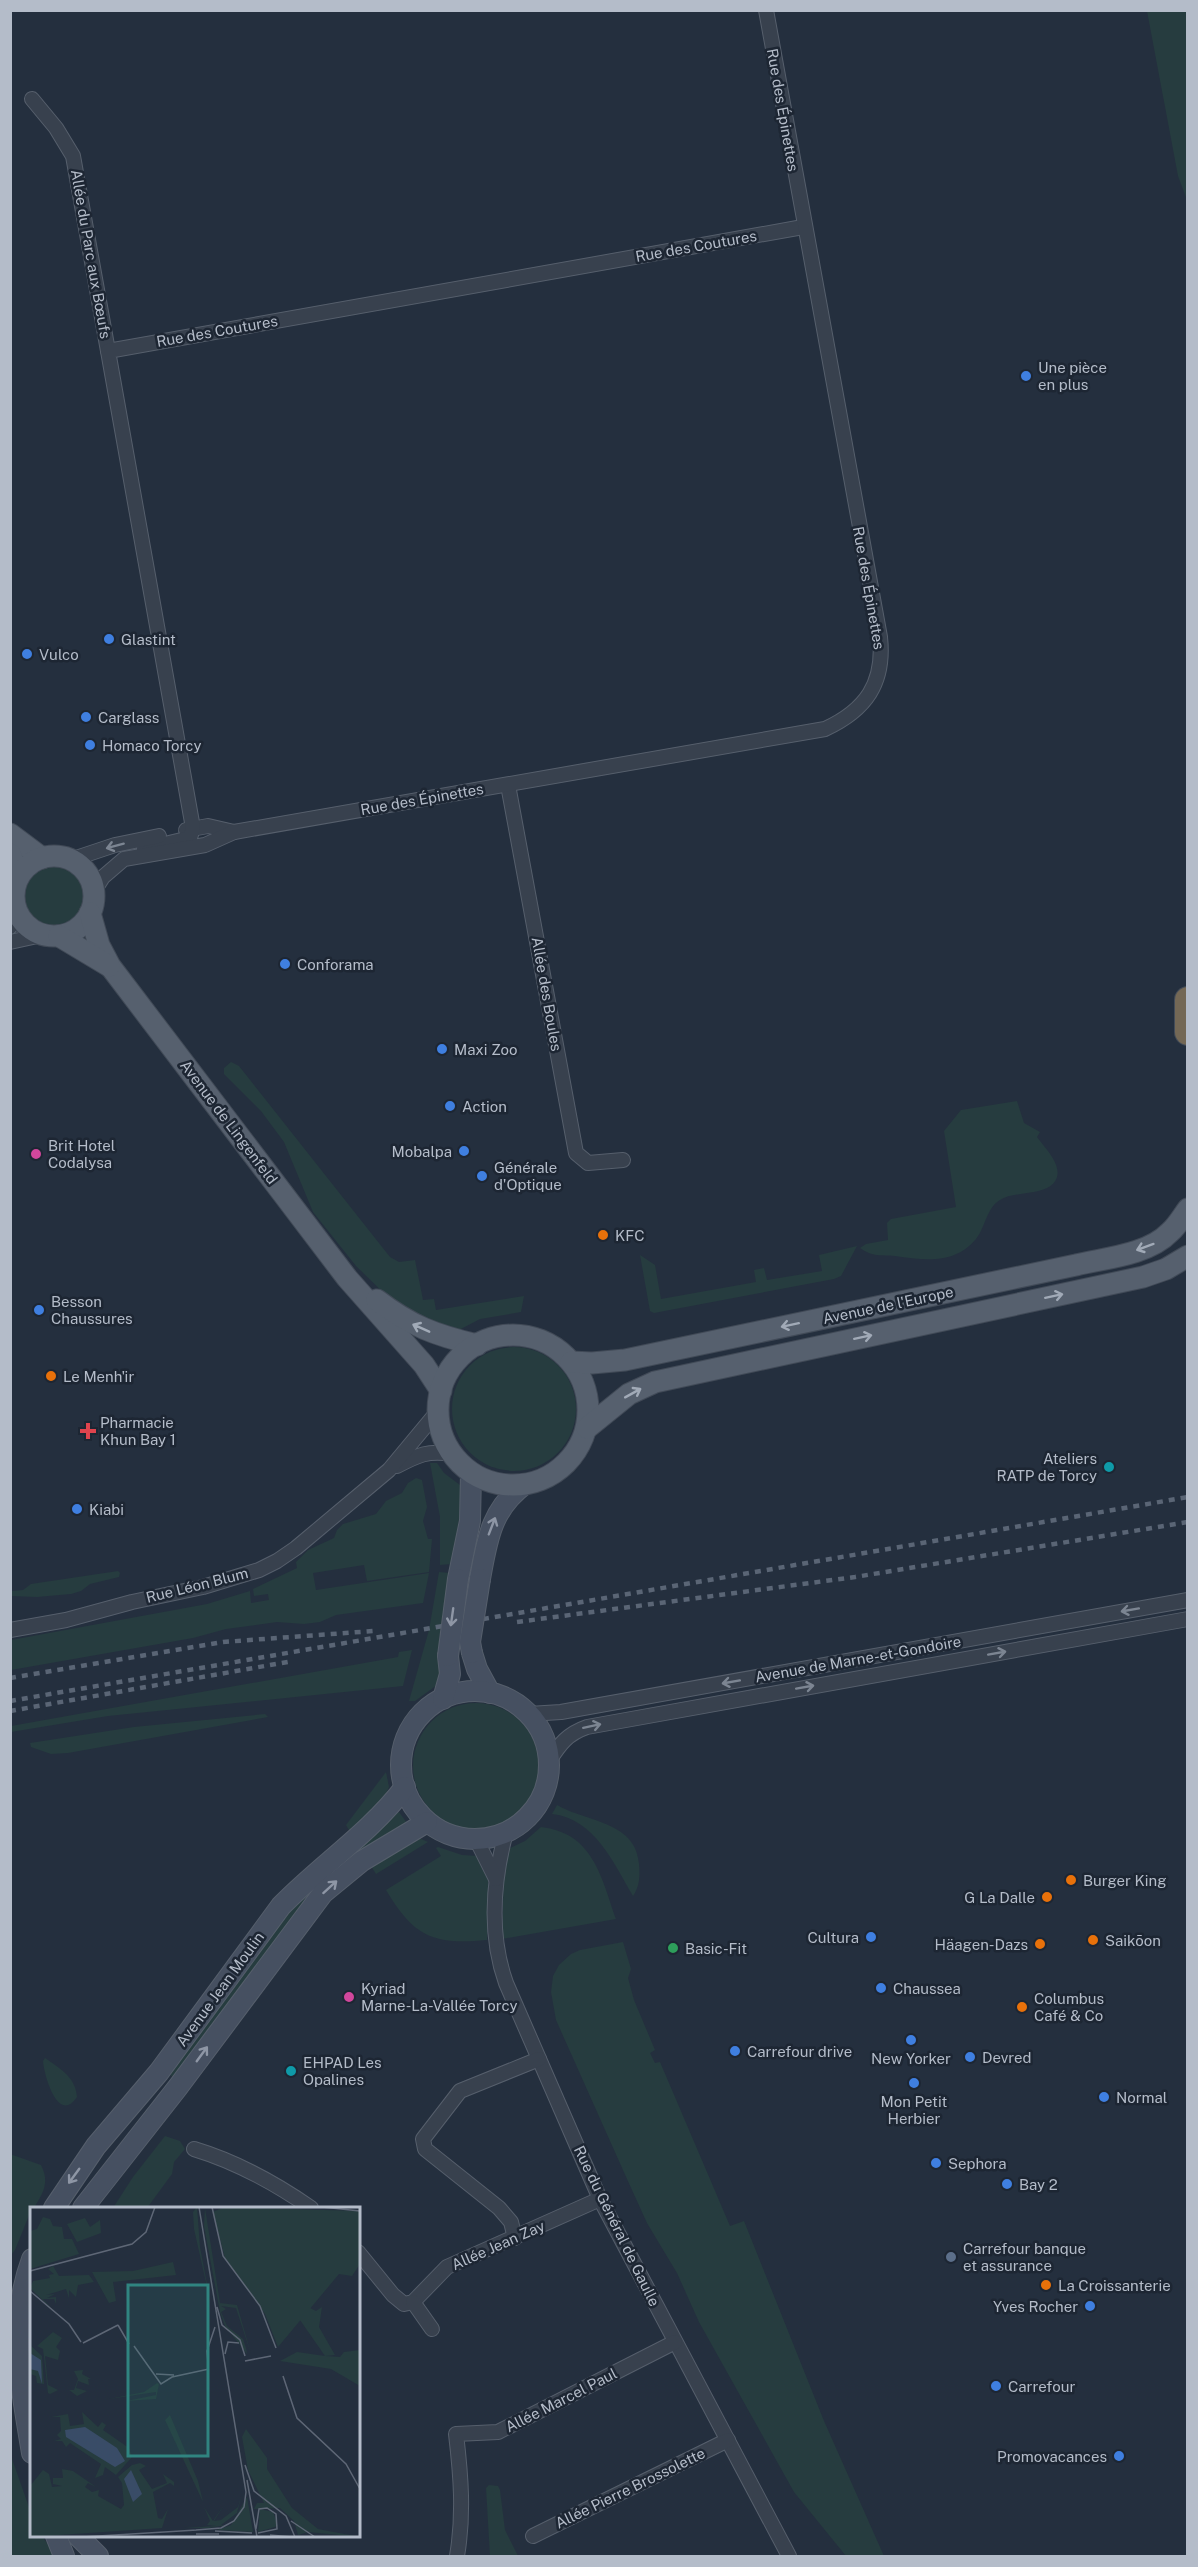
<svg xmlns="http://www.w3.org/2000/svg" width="1198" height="2567" viewBox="0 0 1198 2567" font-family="'Public Sans',sans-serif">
<rect width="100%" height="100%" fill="#242f3e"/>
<g fill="#263c3f">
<path d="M 1147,11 L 1187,11 L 1187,200 L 1178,176 Z"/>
<circle cx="55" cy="896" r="30"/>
<path d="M 231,1062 L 239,1066 L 390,1257 L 399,1262 L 415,1260 L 423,1300 L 434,1299 L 436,1310 L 524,1296 L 521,1312 L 480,1319 L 459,1330 L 446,1330 L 396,1305 L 356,1266 L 313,1212 L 284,1142 L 261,1111 L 224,1074 L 224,1068 Z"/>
<path d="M 1017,1101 L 1024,1123 L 1040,1132 L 1037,1137 C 1044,1147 1061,1163 1057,1177 C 1051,1197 1015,1190 1000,1200 C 987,1207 985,1228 976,1239 C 954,1265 925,1260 895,1256 C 881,1255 873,1257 860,1248 L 866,1244 L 888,1240 L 887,1223 L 891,1219 L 956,1207 L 944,1131 L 961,1110 Z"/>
<path d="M 857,1246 L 841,1276 L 834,1279 L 654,1313 L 650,1311 L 640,1255 L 655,1265 L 661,1299 L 756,1282 L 754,1270 L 764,1268 L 767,1280 L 822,1271 L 819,1255 Z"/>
<circle cx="514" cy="1409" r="62"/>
<path d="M 430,1463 L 437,1463 L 444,1473 L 464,1488 L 452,1564 L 440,1565 L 440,1517 Z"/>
<path d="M 416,1478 L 422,1480 L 427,1507 L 423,1521 L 428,1539 L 432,1539 L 429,1572 L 367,1581 L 364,1565 L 313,1573 L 316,1590 L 429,1573 L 423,1603 L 336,1615 L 320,1622 L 304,1624 L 277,1622 L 226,1629 L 193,1638 L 11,1670 L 11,1640 L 207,1604 L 250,1591 L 251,1603 L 269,1600 L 268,1594 L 254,1596 L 253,1589 L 297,1568 L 296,1562 L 308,1550 L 334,1538 L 337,1530 L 343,1524 L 376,1514 L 386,1501 L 402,1493 L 408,1483 Z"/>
<path d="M 118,1571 L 120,1573 L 119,1577 L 90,1584 L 81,1591 L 71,1594 L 37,1597 L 11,1596 L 11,1591 L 23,1590 L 31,1584 Z"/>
<path d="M 439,1572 L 450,1573 L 439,1640 L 440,1668 L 437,1685 L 415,1701 L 409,1701 L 429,1630 Z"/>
<path d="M 412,1650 L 403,1686 L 108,1716 L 11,1732 L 11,1726 L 398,1657 L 399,1652 Z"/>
<circle cx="476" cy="1766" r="63"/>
<path d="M 265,1714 L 268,1717 L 68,1753 L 51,1754 L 31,1747 L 30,1743 L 134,1727 Z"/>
<path d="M 386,1772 L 389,1787 L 384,1798 L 352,1835 L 346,1825 Z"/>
<path d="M 557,1805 C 586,1822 636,1821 639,1864 C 640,1875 640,1886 633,1896 C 613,1862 595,1819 552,1814 Z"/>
<path d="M 399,1812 L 407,1823 L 362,1851 L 358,1844 Z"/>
<path d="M 541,1827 C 593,1833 601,1876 616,1919 L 502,1939 L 504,1866 L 506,1850 L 525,1841 Z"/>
<path d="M 419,1838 L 428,1842 L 376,1874 L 371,1866 Z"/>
<path d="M 438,1847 L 462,1855 L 477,1856 C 496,1876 488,1915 487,1940 C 433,1945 414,1937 386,1890 L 441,1856 L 436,1848 Z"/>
<path d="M 350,1850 L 354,1856 L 174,2078 L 170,2075 L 210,2018 L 295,1905 Z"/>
<path d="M 623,1942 L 631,1969 L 628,1978 L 634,2000 L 655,2050 L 650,2053 L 655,2063 L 660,2062 L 730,2226 L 744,2221 L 824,2421 L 884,2556 L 846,2556 L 794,2492 L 699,2322 L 677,2273 L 647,2223 L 627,2179 L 556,2020 L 551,1992 L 553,1976 L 559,1965 L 571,1954 L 580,1950 Z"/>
<path d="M 45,2058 C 59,2068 76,2077 77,2097 C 58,2125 44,2075 43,2061 Z"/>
<path d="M 165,2136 L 180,2141 L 185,2149 L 174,2162 L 172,2174 L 147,2208 L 113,2208 L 133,2177 Z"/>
<path d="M 10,2154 L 41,2165 C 50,2183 43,2193 34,2208 L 32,2208 L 15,2250 L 11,2255 Z"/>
<path d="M 10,2453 L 31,2513 L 32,2536 L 42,2536 L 56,2556 L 11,2556 Z"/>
<path d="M 489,2485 L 498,2486 L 500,2490 L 505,2530 L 518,2556 L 490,2556 L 486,2488 Z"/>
</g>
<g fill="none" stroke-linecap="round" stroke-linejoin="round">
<defs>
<g id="street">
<path d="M 32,99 L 56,128 L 73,156 L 108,351"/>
<path d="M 508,785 L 576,1153 L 588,1163 L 623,1160"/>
<path d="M 186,830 L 208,826 L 234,832"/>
<path d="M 144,849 L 190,838 L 193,828 L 108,351 L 803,227"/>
<path d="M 70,860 L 115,845 L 159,836"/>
<path d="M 94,891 L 103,877 L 124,859 L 205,845 L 234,832 L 825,729 C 866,710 885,683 880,637 L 766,10"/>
<path d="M 10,927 L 15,907"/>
<path d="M 10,942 L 42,935"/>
<path d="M 397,1466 C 418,1455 428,1450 452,1454"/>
<path d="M 10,1630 L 66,1620 L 132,1602 L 203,1587 L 259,1570 L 277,1561 L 296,1548 L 389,1470 L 438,1411"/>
<path d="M 529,1714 L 561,1712 L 1188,1600"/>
<path d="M 549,1761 C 560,1744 567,1734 587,1727 L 1188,1619"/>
<path d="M 506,1832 C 493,1881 489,1935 506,1983 L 600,2199 L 789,2556"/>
<path d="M 476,1839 L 496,1879"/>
<path d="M 194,2149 C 237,2162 275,2183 311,2208"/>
<path d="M 515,2238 L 511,2222 L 499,2208 L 425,2149 L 423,2139 L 460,2091 L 539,2059"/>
<path d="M 358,2252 L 393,2295 L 404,2304 L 413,2302 L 447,2267 L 600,2199"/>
<path d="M 413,2302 L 432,2329"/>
<path d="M 533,2536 L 728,2440"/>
<path d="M 457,2556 C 464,2515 461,2476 456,2434 L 498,2432 L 675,2342"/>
</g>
<g id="secondary">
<path d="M 458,1579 L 470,1521 L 471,1473"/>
<path d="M 480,1579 C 487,1540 491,1509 525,1484"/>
<path d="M 472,1653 L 477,1669 L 490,1693"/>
<circle cx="475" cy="1765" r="74"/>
<path d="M 443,1699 L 450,1674 L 448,1656"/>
<path d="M 54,2208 L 96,2146 L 159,2072 L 281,1906 C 321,1865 370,1833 405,1787"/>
<path d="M 83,2208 L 178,2087 L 323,1893 L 362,1861 L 427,1822"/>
<path d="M 32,2259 C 8,2323 21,2387 32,2453"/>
<path d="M 56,2536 L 64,2556"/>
<path d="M 78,2536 L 98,2556"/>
</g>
<g id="primary">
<path d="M 10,834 L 42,858"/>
<path d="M 10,854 L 19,876"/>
<circle cx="54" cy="896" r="40"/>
<path d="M 90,913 L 99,945 L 110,966 L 347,1278 L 424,1365 L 441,1391"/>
<path d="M 59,936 L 109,966"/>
<path d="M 377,1300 C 411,1326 435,1335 477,1345"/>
<circle cx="513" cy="1410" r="75"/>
<path d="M 571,1362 L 592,1363 L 625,1360 L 1076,1265 C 1105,1258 1148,1255 1170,1232 C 1177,1226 1182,1217 1188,1209"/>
<path d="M 587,1428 L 629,1394 L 655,1382 L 1143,1277 L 1166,1269 L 1188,1256"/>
</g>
<path id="highway" d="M 1188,1000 L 1188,1032"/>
</defs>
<use href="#street" stroke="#565f6c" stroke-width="16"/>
<use href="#secondary" stroke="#565f6c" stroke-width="22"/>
<use href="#primary" stroke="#414a57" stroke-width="23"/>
<use href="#highway" stroke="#434c59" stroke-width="28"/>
<use href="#street" stroke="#38414e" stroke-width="14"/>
<use href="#secondary" stroke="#465061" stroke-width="20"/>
<use href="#primary" stroke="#56606e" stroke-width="21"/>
<use href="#highway" stroke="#746855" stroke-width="26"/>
<g stroke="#5a6575" stroke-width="4.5" stroke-dasharray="6 6" stroke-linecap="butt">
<path d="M 517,1622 L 855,1577 L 1188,1522"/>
<path d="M 10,1678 L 223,1642 L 373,1631"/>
<path d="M 10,1701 L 1188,1497"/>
<path d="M 10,1711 L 293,1661"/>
</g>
<defs>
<g id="secondary-bridge">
<path d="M 472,1653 L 470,1642 L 480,1579"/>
<path d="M 448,1656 L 458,1579"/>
</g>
</defs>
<use href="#secondary-bridge" stroke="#565f6c" stroke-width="22" stroke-linecap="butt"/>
<use href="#secondary-bridge" stroke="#465061" stroke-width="20"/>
</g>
<defs><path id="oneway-shaft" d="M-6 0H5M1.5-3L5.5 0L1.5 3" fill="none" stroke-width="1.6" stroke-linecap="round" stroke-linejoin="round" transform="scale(1.5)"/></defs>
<g stroke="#7c8592">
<use href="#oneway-shaft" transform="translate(115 846) rotate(165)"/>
<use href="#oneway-shaft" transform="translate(1130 1610) rotate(170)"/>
<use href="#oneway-shaft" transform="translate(997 1653) rotate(-10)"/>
<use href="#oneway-shaft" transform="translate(731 1682) rotate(170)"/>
<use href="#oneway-shaft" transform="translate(805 1687) rotate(-10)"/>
<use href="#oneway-shaft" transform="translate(592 1726) rotate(-12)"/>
</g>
<g stroke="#a1aab7">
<use href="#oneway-shaft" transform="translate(1145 1247) rotate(160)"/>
<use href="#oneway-shaft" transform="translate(1054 1296) rotate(-12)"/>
<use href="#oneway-shaft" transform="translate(790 1325) rotate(168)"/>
<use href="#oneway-shaft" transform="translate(421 1328) rotate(-156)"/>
<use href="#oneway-shaft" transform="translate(863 1337) rotate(-12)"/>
<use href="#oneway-shaft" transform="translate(633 1393) rotate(-29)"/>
</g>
<g stroke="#8e96a5">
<use href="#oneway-shaft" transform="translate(492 1526) rotate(-69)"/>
<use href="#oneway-shaft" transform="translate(452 1617) rotate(98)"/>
<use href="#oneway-shaft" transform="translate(330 1887) rotate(-42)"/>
<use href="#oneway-shaft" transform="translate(202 2054) rotate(-54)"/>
<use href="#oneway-shaft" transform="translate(74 2176) rotate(126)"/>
</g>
<g fill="#3f7fe0" stroke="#1d2633" stroke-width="2">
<circle cx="1026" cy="376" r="6"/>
<circle cx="109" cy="639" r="6"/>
<circle cx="27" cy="654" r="6"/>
<circle cx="86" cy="717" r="6"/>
<circle cx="90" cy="745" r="6"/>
<circle cx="285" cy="964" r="6"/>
<circle cx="442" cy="1049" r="6"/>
<circle cx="450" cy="1106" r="6"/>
<circle cx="464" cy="1151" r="6"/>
<circle cx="482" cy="1176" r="6"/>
<circle cx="39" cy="1310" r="6"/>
<circle cx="77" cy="1509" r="6"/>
<circle cx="871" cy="1937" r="6"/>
<circle cx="881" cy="1988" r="6"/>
<circle cx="911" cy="2040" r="6"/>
<circle cx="735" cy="2051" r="6"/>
<circle cx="970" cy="2057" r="6"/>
<circle cx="914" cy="2083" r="6"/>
<circle cx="1104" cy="2097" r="6"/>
<circle cx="936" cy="2163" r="6"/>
<circle cx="1007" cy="2184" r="6"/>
<circle cx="1090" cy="2306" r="6"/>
<circle cx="996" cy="2386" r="6"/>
<circle cx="1119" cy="2456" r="6"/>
</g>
<g fill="#d1479c" stroke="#1d2633" stroke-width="2">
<circle cx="36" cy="1154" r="6"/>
<circle cx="349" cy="1997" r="6"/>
</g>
<g fill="#e8710a" stroke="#1d2633" stroke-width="2">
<circle cx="603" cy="1235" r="6"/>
<circle cx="51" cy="1376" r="6"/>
<circle cx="1071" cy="1880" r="6"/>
<circle cx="1047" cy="1897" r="6"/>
<circle cx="1093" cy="1940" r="6"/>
<circle cx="1040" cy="1944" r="6"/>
<circle cx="1022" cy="2007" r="6"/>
<circle cx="1046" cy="2285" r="6"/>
</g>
<path fill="#e0444e" stroke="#1d2633" stroke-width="2" d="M85 1422h6v6h6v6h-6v6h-6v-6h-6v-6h6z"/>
<g fill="#0f9aa8" stroke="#1d2633" stroke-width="2">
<circle cx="1109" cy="1467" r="6"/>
<circle cx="291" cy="2071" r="6"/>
</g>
<circle fill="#2e9e5b" stroke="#1d2633" stroke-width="2" cx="673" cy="1948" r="6"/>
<circle fill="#5c6f8a" stroke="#1d2633" stroke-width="2" cx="951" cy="2257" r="6"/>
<g text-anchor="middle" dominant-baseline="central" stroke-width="5" stroke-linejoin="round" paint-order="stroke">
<g font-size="15" fill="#b4bcc9" stroke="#1d2633">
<text transform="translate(783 110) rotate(80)">Rue des Épinettes</text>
<text transform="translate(696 246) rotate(-10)">Rue des Coutures</text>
<text transform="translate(91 254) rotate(80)">Allée du Parc aux Bœufs</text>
<text transform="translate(217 331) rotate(-10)">Rue des Coutures</text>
<text transform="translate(869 588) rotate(80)">Rue des Épinettes</text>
<text transform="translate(422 799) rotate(-10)">Rue des Épinettes</text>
<text transform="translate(547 994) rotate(80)">Allée des Boules</text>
<text transform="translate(229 1122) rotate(53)">Avenue de Lingenfeld</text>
<text transform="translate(888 1305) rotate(-12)">Avenue de l'Europe</text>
<text transform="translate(197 1585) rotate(-14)">Rue Léon Blum</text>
<text transform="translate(858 1659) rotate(-10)">Avenue de Marne-et-Gondoire</text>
<text transform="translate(220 1989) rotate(-54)">Avenue Jean Moulin</text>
<text transform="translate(617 2226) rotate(64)">Rue du Général de Gaulle</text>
<text transform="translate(498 2245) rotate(-24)">Allée Jean Zay</text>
<text transform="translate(561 2400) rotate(-27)">Allée Marcel Paul</text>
<text transform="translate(630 2488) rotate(-26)">Allée Pierre Brossolette</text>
</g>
<g font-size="15" fill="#b4bcc9" stroke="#1d2633" text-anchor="start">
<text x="1038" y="367">Une pièce<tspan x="1038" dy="17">en plus</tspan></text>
<text x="121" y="639">Glastint</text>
<text x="39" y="654">Vulco</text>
<text x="98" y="717">Carglass</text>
<text x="102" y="745">Homaco Torcy</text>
<text x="297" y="964">Conforama</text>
<text x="454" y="1049">Maxi Zoo</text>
<text x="462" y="1106">Action</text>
<text x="48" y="1145">Brit Hotel<tspan x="48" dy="17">Codalysa</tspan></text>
<text x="452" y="1151" text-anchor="end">Mobalpa</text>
<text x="494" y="1167">Générale<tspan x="494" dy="17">d'Optique</tspan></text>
<text x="615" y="1235">KFC</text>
<text x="51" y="1301">Besson<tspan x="51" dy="17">Chaussures</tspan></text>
<text x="63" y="1376">Le Menh'ir</text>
<text x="100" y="1422">Pharmacie<tspan x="100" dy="17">Khun Bay 1</tspan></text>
<text x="1097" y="1458" text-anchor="end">Ateliers<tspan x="1097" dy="17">RATP de Torcy</tspan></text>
<text x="89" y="1509">Kiabi</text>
<text x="1083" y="1880">Burger King</text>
<text x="1035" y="1897" text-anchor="end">G La Dalle</text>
<text x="859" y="1937" text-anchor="end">Cultura</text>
<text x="1105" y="1940">Saikōon</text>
<text x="1028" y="1944" text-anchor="end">Häagen-Dazs</text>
<text x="685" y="1948">Basic-Fit</text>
<text x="361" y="1988">Kyriad<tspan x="361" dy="17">Marne-La-Vallée Torcy</tspan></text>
<text x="893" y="1988">Chaussea</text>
<text x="1034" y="1998">Columbus<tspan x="1034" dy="17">Café &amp; Co</tspan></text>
<text x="747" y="2051">Carrefour drive</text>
<text x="982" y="2057">Devred</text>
<text x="911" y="2058" text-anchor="middle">New Yorker</text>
<text x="303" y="2062">EHPAD Les<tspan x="303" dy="17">Opalines</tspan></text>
<text x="1116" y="2097">Normal</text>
<text x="914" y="2101" text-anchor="middle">Mon Petit<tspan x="914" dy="17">Herbier</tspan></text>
<text x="948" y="2163">Sephora</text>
<text x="1019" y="2184">Bay 2</text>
<text x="963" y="2248">Carrefour banque<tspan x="963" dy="17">et assurance</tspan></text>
<text x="1058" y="2285">La Croissanterie</text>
<text x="1078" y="2306" text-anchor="end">Yves Rocher</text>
<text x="1008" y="2386">Carrefour</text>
<text x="1107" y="2456" text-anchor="end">Promovacances</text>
</g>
</g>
<g transform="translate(30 2207)">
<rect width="330" height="330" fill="#242f3e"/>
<path d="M 167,0 L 170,40 L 180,93 L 164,22 L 163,5 ZM 194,0 L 330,4 L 330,57 L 322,69 L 309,67 L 248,140 L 235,107 L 195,51 L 183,5 ZM 175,1 L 190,96 L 207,98 L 221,147 L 206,101 L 191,99 L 196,102 L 191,105 L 197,119 L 213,132 L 216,141 L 217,147 L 195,119 L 190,105 L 174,19 ZM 13,10 L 20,12 L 23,19 L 32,20 L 34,32 L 42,32 L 49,47 L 0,62 L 0,24 L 7,22 ZM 55,11 L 60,20 L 70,13 L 71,26 L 47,35 L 37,17 ZM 143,55 L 146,68 L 83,75 L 86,94 L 79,96 L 62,65 L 103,64 ZM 23,59 L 29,69 L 59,68 L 64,75 L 48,78 L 46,90 L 39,83 L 39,91 L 36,82 L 16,88 L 25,87 L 17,91 L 26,90 L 26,97 L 24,92 L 13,92 L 24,104 L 0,81 L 3,74 L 20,71 L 19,68 L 24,67 L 18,62 ZM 292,100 L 289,120 L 305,148 L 295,149 L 310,150 L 314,145 L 330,143 L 330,179 L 301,162 L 250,154 L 267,145 L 295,149 L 270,113 L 280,101 L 286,104 ZM 23,125 L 32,131 L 26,140 L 30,144 L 28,153 L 15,149 L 18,178 L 28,183 L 20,187 L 18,186 L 13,142 L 7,139 ZM 0,138 L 12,149 L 14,177 L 7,176 L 6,169 L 0,167 ZM 53,163 L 52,167 L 61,172 L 58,172 L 59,178 L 48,174 L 46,181 L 57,184 L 47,189 L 39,183 L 44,183 L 48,172 L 44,164 ZM 127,176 L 129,177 L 126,192 L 96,194 L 126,188 L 126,185 L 79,192 L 114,185 ZM 52,205 L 68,220 L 72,215 L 76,218 L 73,223 L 99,241 L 102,250 L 86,268 L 75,260 L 73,268 L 65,271 L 71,257 L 40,236 L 36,240 L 32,234 L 24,234 L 31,232 L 27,228 L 31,224 L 30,210 L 21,210 L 38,207 L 40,219 L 54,217 ZM 140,208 L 168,274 L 173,295 L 135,213 ZM 216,222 L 237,251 L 237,262 L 262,301 L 288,322 L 330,330 L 278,325 L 268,328 L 264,314 L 250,301 L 224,302 L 227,296 L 234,296 L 218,263 L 212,230 ZM 110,256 L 116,259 L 109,263 L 122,282 L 137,276 L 133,267 L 144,275 L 144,279 L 140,276 L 123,285 L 128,311 L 132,312 L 138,302 L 132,321 L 0,330 L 0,279 L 13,263 L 19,267 L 22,280 L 32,279 L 23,277 L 23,271 L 33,271 L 32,262 L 43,264 L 66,280 L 58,276 L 55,280 L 62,285 L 69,283 L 68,289 L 91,302 L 94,298 L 92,276 L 88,270 L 102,258 ZM 212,286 L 207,306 L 191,318 L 196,318 L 179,321 L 154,321 L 186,319 L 177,318 L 180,314 L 174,300 L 183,314 L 185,311 L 194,298 L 184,314 L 191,313 L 208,300 ZM 217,290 L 223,325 L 187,323 L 201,318 ZM 230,302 L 243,305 L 248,319 L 228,325 Z" fill="#263c3f"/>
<path d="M 0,146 L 11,153 L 12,177 L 8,164 L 0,162 ZM 55,220 L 87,241 L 95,254 L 85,260 L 36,230 L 35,223 ZM 101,263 L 112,287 L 103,295 L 94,272 Z" fill="#394c67"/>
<path fill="none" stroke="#5e6776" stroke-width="1.5" d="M 182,0 L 193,49 L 230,99 L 246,141M 292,0 L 330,4M 0,64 L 102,37 L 116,25 L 125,0M 0,84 L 39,117 L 51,135M 187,100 L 192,118 L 210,133 L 215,149M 88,118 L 99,137M 53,136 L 88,118M 104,139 L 131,177 L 142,170 L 179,162M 195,147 L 198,135 L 209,136M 215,154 L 241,149M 178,156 L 177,144 L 185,120M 126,167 L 144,168M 253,169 L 267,211 L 316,257 L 330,282M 215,258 L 224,284 L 256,309 L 265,330M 217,273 L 227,330M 261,314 L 285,330M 226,322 L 229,302 L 237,301 L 246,307 L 247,322 L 228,326M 166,323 L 191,321 L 204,314 L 214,300 L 216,285 L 169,0M 185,324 L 222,326M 166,327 L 189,327M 240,328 L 262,330M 52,330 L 167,323"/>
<path fill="#308480" fill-opacity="0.15" stroke="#308480" stroke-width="3" d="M 98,78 L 178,78 L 178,249 L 98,249 Z"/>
<rect width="330" height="330" fill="none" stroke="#b4bcc9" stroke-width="3"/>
</g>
<rect width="1198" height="2567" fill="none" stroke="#b4bcc9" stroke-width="24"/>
</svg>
